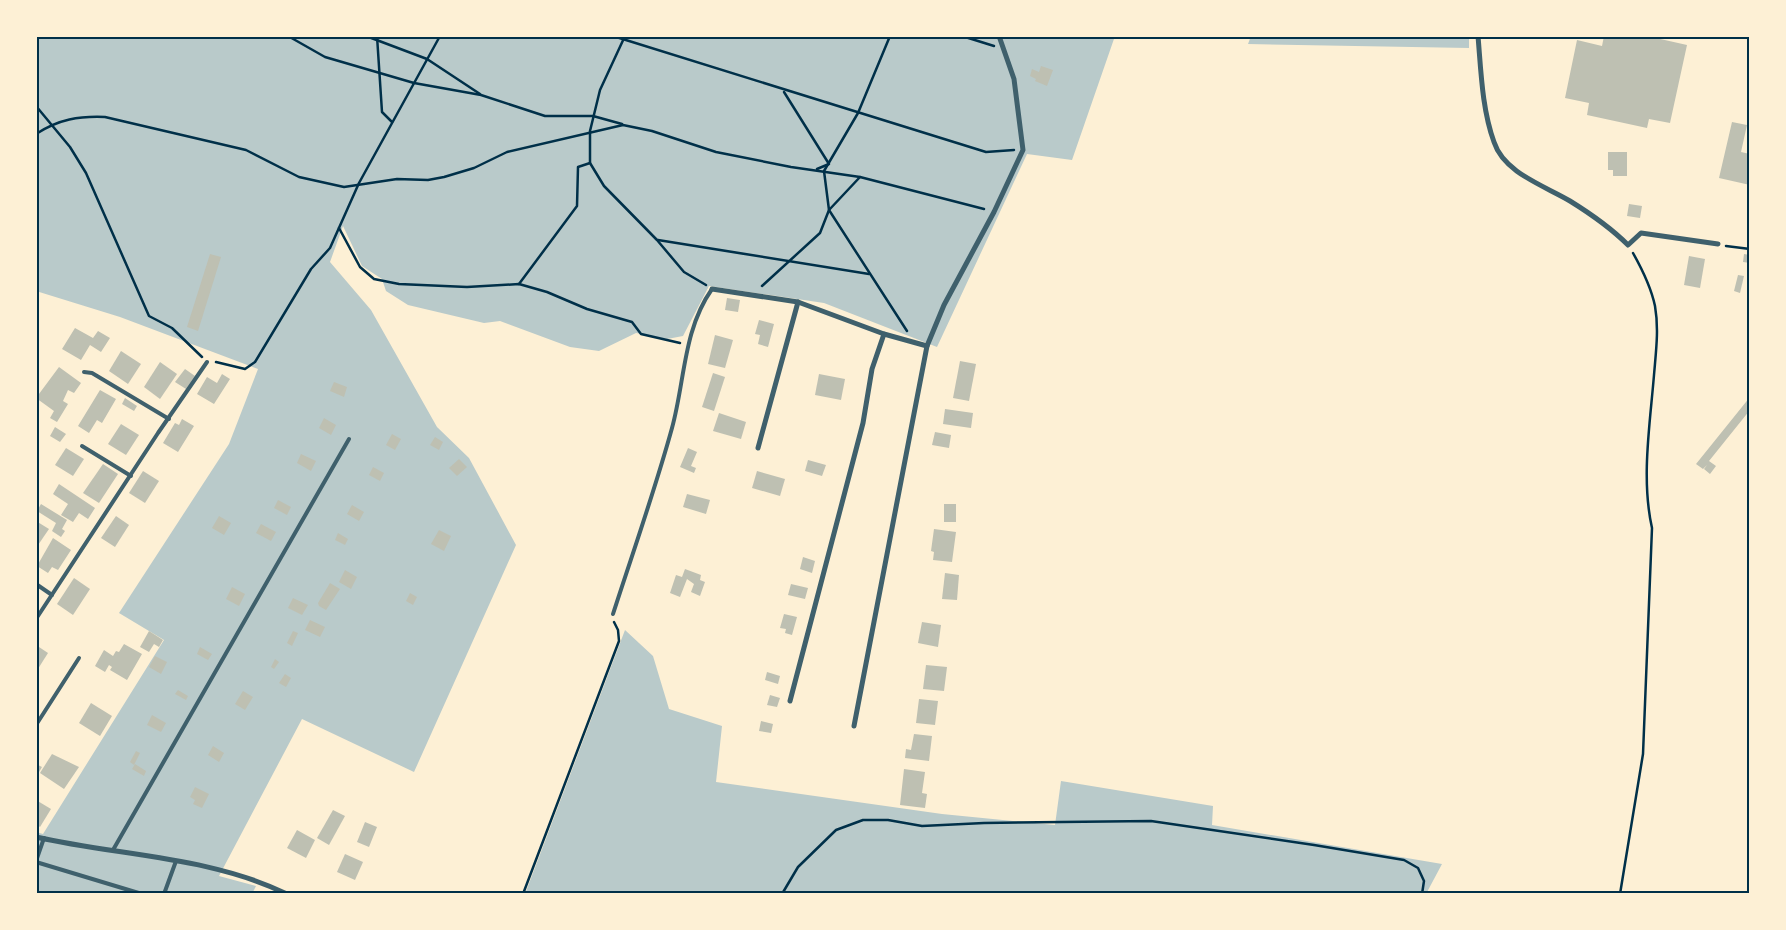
<svg xmlns="http://www.w3.org/2000/svg" width="1786" height="930" viewBox="0 0 1786 930" font-family="Lato,sans-serif">
<rect width="100%" height="100%" fill="#fdf0d5"/>
<g fill="#b9caca">
<path d="M 36,36 L 1115,36 L 1072,160 L 1027,154 L 937,347 L 824,303 L 709,286 L 683,336 L 667,339 L 636,333 L 599,351 L 570,347 L 500,321 L 484,323 L 408,305 L 386,291 L 382,279 L 362,266 L 343,226 L 330,262 L 371,310 L 437,427 L 469,458 L 516,545 L 414,772 L 302,719 L 219,876 L 256,886 L 252,894 L 36,894 L 36,832 L 43,834 L 164,640 L 119,613 L 229,444 L 258,369 L 120,317 L 36,291 Z"/>
<path d="M 1251,36 L 1469,36 L 1469,48 L 1248,44 Z"/>
<path d="M 625,630 L 653,656 L 669,709 L 722,726 L 716,782 L 942,814 L 1055,825 L 1061,781 L 1213,806 L 1212,825 L 1442,864 L 1426,894 L 525,894 Z"/>
</g>
<g fill="#bec0b2">
<path d="M 1604,36 L 1647,36 L 1687,45 L 1670,123 L 1649,119 L 1647,128 L 1587,115 L 1589,103 L 1565,98 L 1577,40 L 1602,46 Z"/>
<path d="M 1041,66 L 1053,70 L 1047,86 L 1035,81 L 1036,79 L 1030,76 L 1032,69 L 1039,72 Z"/>
<path d="M 1732,122 L 1747,125 L 1741,152 L 1750,154 L 1750,185 L 1719,178 Z"/>
<path d="M 1608,152 L 1627,152 L 1627,176 L 1613,176 L 1613,170 L 1608,170 Z"/>
<path d="M 1629,204 L 1642,206 L 1640,218 L 1627,216 Z"/>
<path d="M 210,254 L 221,257 L 198,331 L 187,327 Z"/>
<path d="M 1744,254 L 1750,255 L 1750,263 L 1743,262 Z"/>
<path d="M 1689,256 L 1705,259 L 1700,288 L 1684,285 Z"/>
<path d="M 1738,275 L 1744,276 L 1740,293 L 1734,291 Z"/>
<path d="M 727,298 L 740,300 L 738,312 L 725,310 Z"/>
<path d="M 759,320 L 774,324 L 768,347 L 758,344 L 760,335 L 755,334 Z"/>
<path d="M 75,328 L 93,338 L 98,331 L 110,338 L 101,352 L 90,345 L 81,360 L 62,349 Z"/>
<path d="M 715,335 L 733,340 L 725,368 L 708,364 Z"/>
<path d="M 121,351 L 141,364 L 128,384 L 109,371 Z"/>
<path d="M 960,361 L 976,364 L 969,401 L 953,398 Z"/>
<path d="M 160,362 L 177,374 L 160,399 L 144,387 Z"/>
<path d="M 59,367 L 81,383 L 74,393 L 68,390 L 63,401 L 68,404 L 57,422 L 50,418 L 54,411 L 36,398 Z"/>
<path d="M 185,369 L 195,376 L 186,389 L 175,382 Z"/>
<path d="M 713,373 L 725,377 L 714,411 L 702,407 Z"/>
<path d="M 222,374 L 230,379 L 214,404 L 197,394 L 207,377 L 217,383 Z"/>
<path d="M 819,374 L 845,379 L 841,400 L 815,395 Z"/>
<path d="M 334,382 L 347,387 L 344,397 L 330,391 Z"/>
<path d="M 100,390 L 116,399 L 102,423 L 97,420 L 89,433 L 78,426 Z"/>
<path d="M 1750,397 L 1750,410 L 1709,461 L 1716,466 L 1710,474 L 1704,469 L 1707,465 L 1703,469 L 1696,464 Z"/>
<path d="M 125,398 L 137,406 L 134,411 L 122,404 Z"/>
<path d="M 945,409 L 973,413 L 971,428 L 943,424 Z"/>
<path d="M 719,413 L 746,422 L 741,439 L 713,431 Z"/>
<path d="M 324,418 L 336,425 L 331,435 L 319,428 Z"/>
<path d="M 182,419 L 194,426 L 178,452 L 163,443 L 175,423 L 179,425 Z"/>
<path d="M 121,424 L 139,435 L 126,455 L 108,444 Z"/>
<path d="M 55,427 L 66,434 L 60,442 L 50,436 Z"/>
<path d="M 935,432 L 951,435 L 949,448 L 932,445 Z"/>
<path d="M 392,434 L 401,439 L 395,450 L 386,445 Z"/>
<path d="M 435,437 L 443,442 L 439,450 L 430,445 Z"/>
<path d="M 66,448 L 84,459 L 73,476 L 55,465 Z"/>
<path d="M 688,448 L 697,452 L 691,466 L 696,468 L 694,473 L 680,467 Z"/>
<path d="M 301,454 L 316,461 L 311,471 L 297,463 Z"/>
<path d="M 459,459 L 467,467 L 457,476 L 449,468 Z"/>
<path d="M 808,460 L 826,465 L 822,476 L 805,471 Z"/>
<path d="M 103,464 L 118,474 L 99,503 L 83,493 Z"/>
<path d="M 373,467 L 384,473 L 380,481 L 369,475 Z"/>
<path d="M 143,471 L 159,481 L 145,503 L 129,493 Z"/>
<path d="M 757,471 L 785,479 L 780,496 L 752,488 Z"/>
<path d="M 59,484 L 95,508 L 88,519 L 79,513 L 73,522 L 61,515 L 68,504 L 53,494 Z"/>
<path d="M 687,494 L 710,500 L 706,514 L 683,507 Z"/>
<path d="M 278,500 L 291,507 L 287,515 L 274,508 Z"/>
<path d="M 41,504 L 67,520 L 62,529 L 65,531 L 61,537 L 52,531 L 56,523 L 37,511 Z"/>
<rect x="944" y="504" width="12" height="18"/>
<path d="M 352,505 L 364,512 L 359,521 L 347,514 Z"/>
<path d="M 116,516 L 129,525 L 115,547 L 101,538 Z"/>
<path d="M 219,516 L 231,523 L 224,535 L 212,528 Z"/>
<path d="M 36,521 L 49,529 L 36,548 Z"/>
<path d="M 261,524 L 276,532 L 271,541 L 256,533 Z"/>
<path d="M 934,529 L 956,532 L 952,562 L 933,560 L 934,552 L 931,551 Z"/>
<path d="M 439,530 L 451,536 L 444,551 L 431,544 Z"/>
<path d="M 338,533 L 348,539 L 345,545 L 335,540 Z"/>
<path d="M 53,538 L 71,550 L 58,570 L 52,567 L 48,573 L 37,566 Z"/>
<path d="M 803,557 L 815,561 L 812,573 L 800,569 Z"/>
<path d="M 685,569 L 701,575 L 700,580 L 705,582 L 700,596 L 691,592 L 694,584 L 687,579 L 680,597 L 670,593 L 676,575 L 682,577 Z"/>
<path d="M 345,570 L 357,577 L 351,589 L 339,582 Z"/>
<path d="M 945,573 L 959,575 L 957,600 L 942,599 Z"/>
<path d="M 74,578 L 90,589 L 73,615 L 57,604 Z"/>
<path d="M 330,583 L 340,589 L 326,610 L 319,606 L 318,603 Z"/>
<path d="M 791,584 L 808,588 L 805,599 L 788,595 Z"/>
<path d="M 232,587 L 245,594 L 239,606 L 226,599 Z"/>
<path d="M 410,593 L 417,597 L 413,605 L 406,601 Z"/>
<path d="M 293,598 L 308,605 L 302,615 L 288,608 Z"/>
<path d="M 784,614 L 797,617 L 792,635 L 785,633 L 786,629 L 780,628 Z"/>
<path d="M 310,620 L 325,627 L 320,637 L 305,630 Z"/>
<path d="M 922,622 L 941,625 L 938,647 L 918,643 Z"/>
<path d="M 149,631 L 163,640 L 159,647 L 154,644 L 149,652 L 140,647 Z"/>
<path d="M 293,631 L 298,633 L 292,646 L 287,643 Z"/>
<path d="M 124,644 L 142,654 L 127,680 L 110,670 L 112,667 L 109,665 L 105,672 L 95,666 L 104,650 L 113,656 L 116,651 L 119,652 Z"/>
<path d="M 36,645 L 48,653 L 36,672 Z"/>
<path d="M 200,647 L 212,654 L 208,660 L 197,654 Z"/>
<path d="M 155,656 L 167,662 L 161,674 L 149,667 Z"/>
<path d="M 275,659 L 279,662 L 274,669 L 271,667 Z"/>
<path d="M 926,665 L 947,667 L 944,691 L 923,689 Z"/>
<path d="M 767,672 L 780,676 L 778,684 L 765,680 Z"/>
<path d="M 285,674 L 291,678 L 286,687 L 279,683 Z"/>
<path d="M 178,690 L 188,696 L 186,700 L 175,694 Z"/>
<path d="M 243,691 L 253,697 L 245,710 L 235,704 Z"/>
<path d="M 770,695 L 780,698 L 777,707 L 767,705 Z"/>
<path d="M 919,699 L 938,701 L 935,725 L 916,723 Z"/>
<path d="M 91,703 L 112,716 L 100,736 L 79,723 Z"/>
<path d="M 152,715 L 166,723 L 161,732 L 147,725 Z"/>
<path d="M 761,721 L 773,724 L 771,733 L 759,731 Z"/>
<path d="M 914,734 L 932,736 L 929,761 L 905,758 L 906,749 L 911,750 Z"/>
<path d="M 213,746 L 224,753 L 219,762 L 208,755 Z"/>
<path d="M 136,751 L 140,753 L 134,765 L 130,762 Z"/>
<path d="M 52,754 L 79,767 L 64,789 L 40,773 Z"/>
<path d="M 36,764 L 42,767 L 36,777 Z"/>
<path d="M 135,764 L 146,771 L 144,776 L 132,769 Z"/>
<path d="M 904,769 L 925,772 L 922,793 L 927,794 L 925,808 L 900,805 Z"/>
<path d="M 195,787 L 209,794 L 202,808 L 193,804 L 195,800 L 190,797 Z"/>
<path d="M 36,800 L 51,809 L 40,827 L 36,824 Z"/>
<path d="M 333,810 L 345,816 L 329,845 L 317,838 Z"/>
<path d="M 365,822 L 377,827 L 369,847 L 357,842 Z"/>
<path d="M 297,830 L 315,840 L 306,858 L 287,848 Z"/>
<path d="M 345,854 L 363,862 L 355,880 L 337,872 Z"/>
</g>
<g fill="none" stroke-linecap="round" stroke-linejoin="round">
<g stroke="#003049" stroke-width="2.5">
<path d="M 288,36 L 325,57 L 414,83 L 481,95 L 545,116 L 593,116 L 622,124"/>
<path d="M 366,36 L 427,59 L 480,94"/>
<path d="M 377,36 L 382,112 L 392,122"/>
<path d="M 613,36 L 986,152 L 1014,150"/>
<path d="M 625,36 L 600,90 L 590,131 L 590,163 L 604,186 L 657,240 L 684,272 L 706,285"/>
<path d="M 890,36 L 858,113 L 824,171 L 829,210 L 907,331"/>
<path d="M 962,36 L 994,46"/>
<path d="M 784,92 L 829,164 L 817,169"/>
<path d="M 36,106 L 70,147 L 86,173 L 149,316 L 172,328 L 202,357"/>
<path d="M 36,134 C 59,119 79,116 105,117 L 246,150 L 299,177 L 344,187 L 397,179 L 428,180 L 444,177 L 474,168 L 507,152 L 623,125 L 652,131 L 716,152 L 791,167 L 860,177 L 984,209"/>
<path d="M 339,228 L 360,267 L 374,279 L 399,284 L 467,287 L 519,284 L 547,292 L 587,309 L 632,322 L 641,334 L 680,343"/>
<path d="M 658,240 L 869,274"/>
<path d="M 1726,246 L 1750,249"/>
<path d="M 519,284 L 577,206 L 578,167 L 590,163"/>
<path d="M 762,286 L 820,233 L 829,210 L 860,177"/>
<path d="M 216,362 L 245,369 L 255,362 L 311,269 L 330,248 L 359,183 L 440,36"/>
<path d="M 523,894 L 619,641 L 618,630 L 614,622"/>
<path d="M 782,894 L 798,867 L 836,830 L 863,820 L 888,820 L 922,826 L 984,823 L 1151,821 L 1314,845 L 1404,860 L 1418,868 L 1424,881 L 1422,894"/>
<path d="M 1620,894 L 1643,754 L 1652,528 C 1641,479 1650,424 1654,375 C 1656,351 1659,329 1655,306 C 1651,287 1642,269 1633,253"/>
</g>
<g stroke="#3f606c" stroke-width="4">
<path d="M 84,372 L 92,373 L 169,419"/>
<path d="M 82,446 L 131,476"/>
<path d="M 36,584 L 52,595"/>
<path d="M 613,614 C 633,552 655,490 672,428 C 685,381 683,330 712,289"/>
<path d="M 36,619 L 158,433 L 207,362"/>
<path d="M 36,725 L 79,658"/>
<path d="M 113,850 L 349,439"/>
<path d="M 36,861 L 44,838"/>
<path d="M 36,862 L 142,894"/>
<path d="M 164,894 L 176,861"/>
</g>
<g stroke="#3f606c" stroke-width="5">
<path d="M 1478,36 C 1481,71 1482,109 1494,142 C 1504,173 1545,186 1570,201 C 1591,214 1611,228 1628,245 L 1641,233 L 1718,244"/>
<path d="M 712,289 L 798,302 L 884,334 L 927,346"/>
<path d="M 758,448 L 798,302"/>
<path d="M 790,701 L 863,423 L 872,369 L 884,334"/>
<path d="M 854,726 L 927,346 L 944,305 L 994,212 L 1023,150 L 1014,79 L 999,36"/>
<path d="M 36,837 C 119,856 209,856 287,894"/>
</g>
</g>
<rect width="1786" height="930" fill="none" stroke="#fdf0d5" stroke-width="75"/>
<rect x="38" y="38" width="1710" height="854" fill="none" stroke="#003049" stroke-width="2"/>
</svg>
